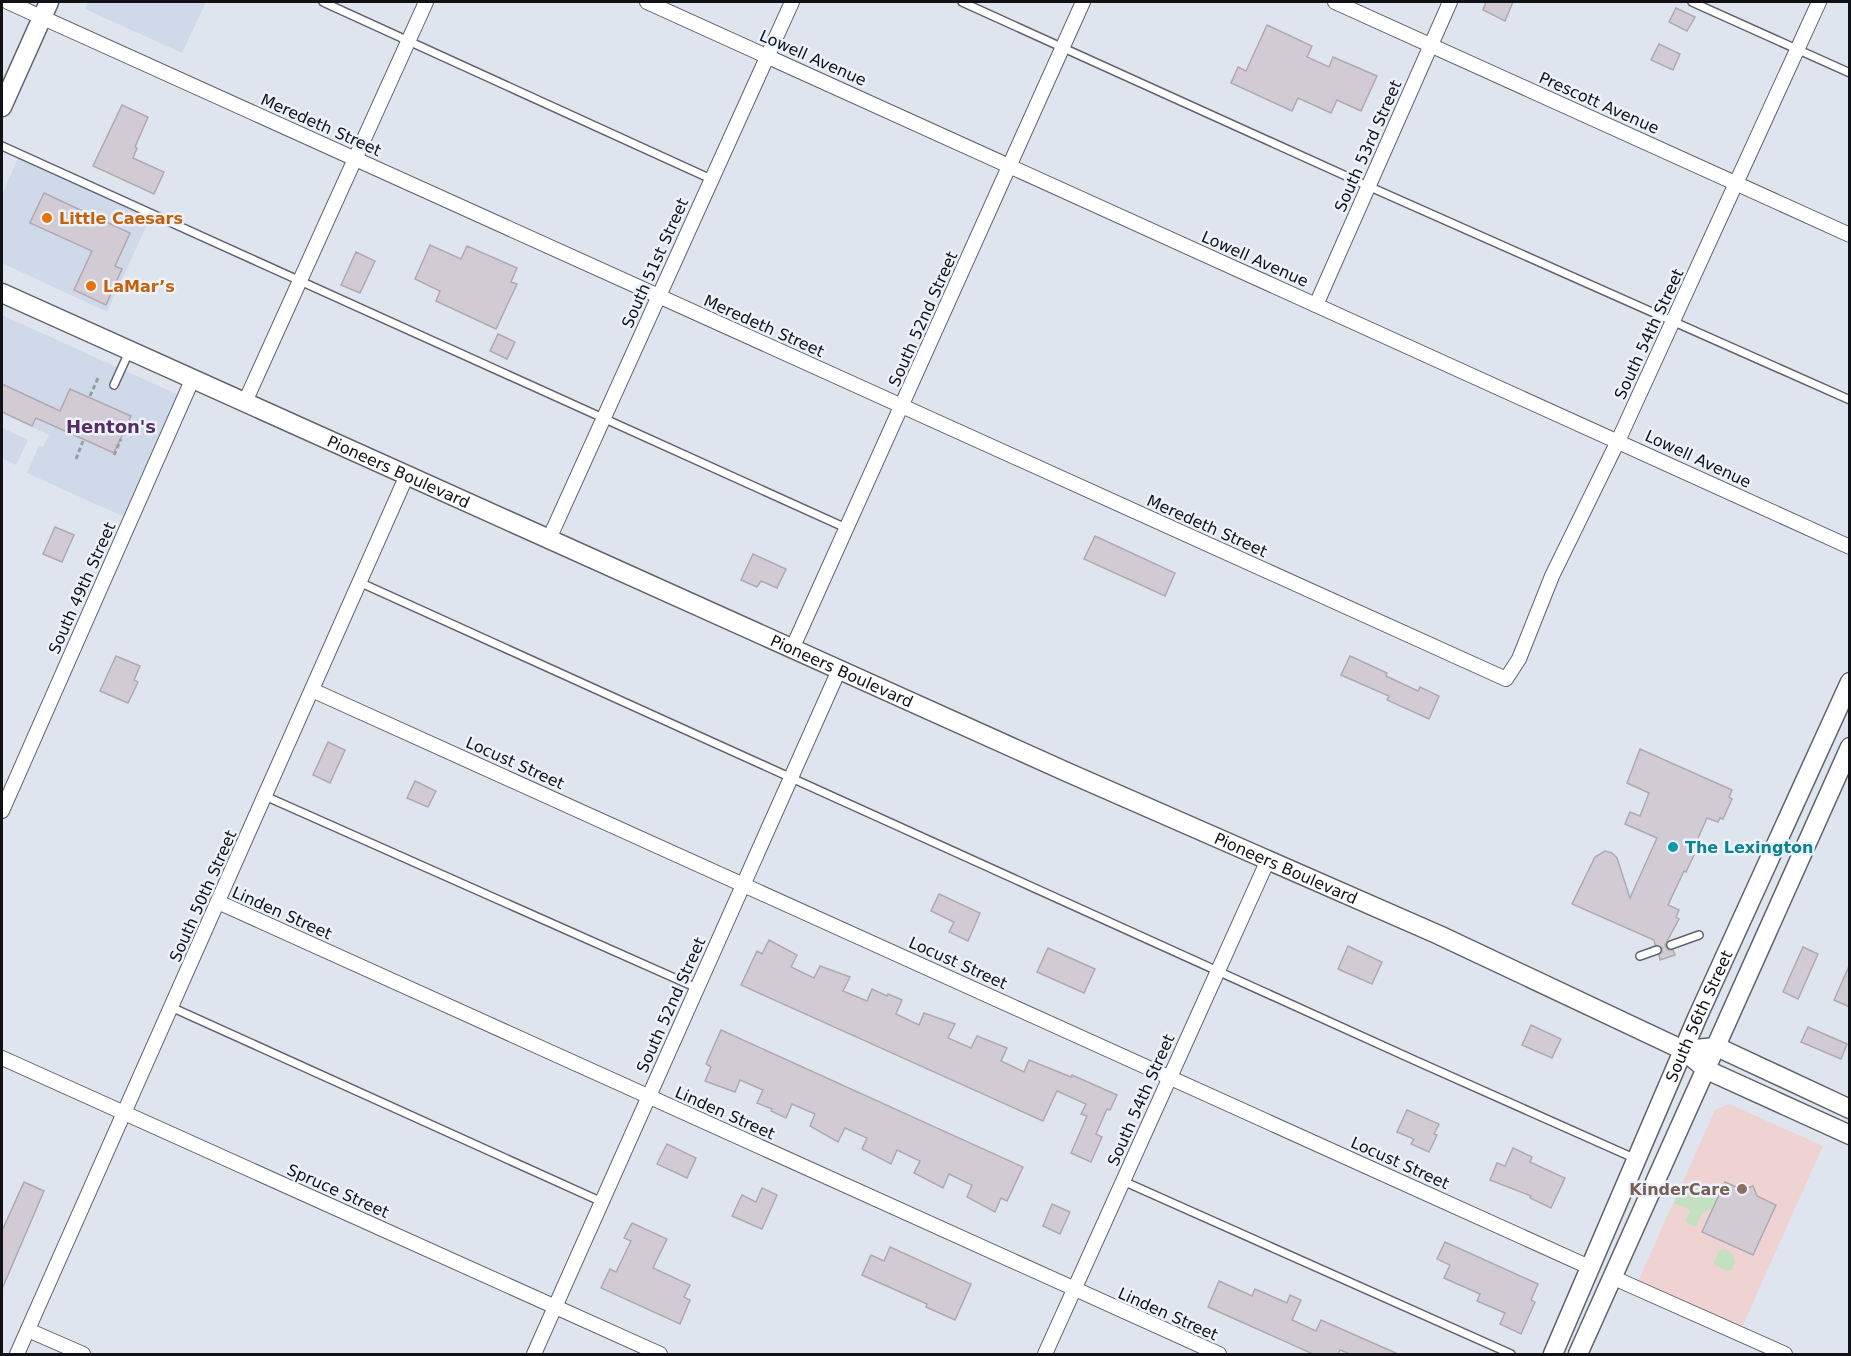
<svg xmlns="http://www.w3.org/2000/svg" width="1851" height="1356" viewBox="0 0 1851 1356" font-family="'DejaVu Sans',sans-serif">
<rect width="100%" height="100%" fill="#dfe5ee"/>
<g fill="#cfd9e9">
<path d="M 88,2 L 206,2 L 182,53 L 85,9 Z"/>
<path d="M 18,158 L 150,218 L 107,312 L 2,263 L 2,195 Z"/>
<path d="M 2,315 L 185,398 L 131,520 L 27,473 L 39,446 L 43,447 L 49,435 L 2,413 Z"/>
<path d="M 2,428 L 28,440 L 16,465 L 2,458 Z"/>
</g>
<path fill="#eed3d2" d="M 1729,1104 L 1823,1146 L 1739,1334 L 1635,1288 L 1715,1110 Z"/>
<g fill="#c3e0c1">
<path d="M 1697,1183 L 1713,1189 L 1719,1194 L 1714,1207 L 1702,1213 L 1696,1227 L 1685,1222 L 1690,1210 L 1674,1203 L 1680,1189 L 1690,1194 Z"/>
<path d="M 1723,1249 L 1732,1253 L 1735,1262 L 1732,1270 L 1727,1271 L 1716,1266 L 1714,1262 L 1718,1252 Z"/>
</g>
<g fill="#d3cbd4" stroke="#b0a9b1" stroke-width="1.5">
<path d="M 1486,2 L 1513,2 L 1505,21 L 1483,10 Z"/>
<path d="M 1676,8 L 1695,17 L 1687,31 L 1669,22 Z"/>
<path d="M 1267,25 L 1312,46 L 1307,57 L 1329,67 L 1333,57 L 1377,76 L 1361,111 L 1337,100 L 1331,113 L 1298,98 L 1292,111 L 1231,83 L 1238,67 L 1246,71 Z"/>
<path d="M 1659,44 L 1680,54 L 1673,70 L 1651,60 Z"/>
<path d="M 122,105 L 148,117 L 135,147 L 137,148 L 133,158 L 164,172 L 154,194 L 93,166 Z"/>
<path d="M 44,193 L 130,233 L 115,266 L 122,269 L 106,305 L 74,290 L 92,251 L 30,223 Z"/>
<path d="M 430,245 L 461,259 L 467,246 L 517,268 L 511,282 L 517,284 L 496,329 L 436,301 L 440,291 L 415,279 Z"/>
<path d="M 356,252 L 375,261 L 360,293 L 341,285 Z"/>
<path d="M 498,334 L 515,342 L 507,359 L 490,351 Z"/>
<path d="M 2,384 L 60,411 L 70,389 L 131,416 L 114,453 L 36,418 L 32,426 L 2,412 Z"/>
<path d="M 55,527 L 74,535 L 62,562 L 43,554 Z"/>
<path d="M 1095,536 L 1175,573 L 1165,596 L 1084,559 Z"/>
<path d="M 753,554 L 786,569 L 777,588 L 761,581 L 757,587 L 741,580 Z"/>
<path d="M 116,656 L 140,666 L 134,680 L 138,682 L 128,703 L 100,691 Z"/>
<path d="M 1350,656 L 1387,673 L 1386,676 L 1418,691 L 1420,687 L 1439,696 L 1429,719 L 1387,700 L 1389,696 L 1341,675 Z"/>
<path d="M 328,742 L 345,750 L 330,783 L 313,775 Z"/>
<path d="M 1640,749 L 1732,790 L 1729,797 L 1732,799 L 1723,819 L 1720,818 L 1718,822 L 1707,818 L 1691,854 L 1694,855 L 1686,872 L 1684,871 L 1668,905 L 1679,910 L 1676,917 L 1679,919 L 1665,945 L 1668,950 L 1673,950 L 1675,955 L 1660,960 L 1659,955 L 1662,952 L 1662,948 L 1655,945 L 1654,940 L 1572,904 L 1595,857 L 1605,851 L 1612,853 L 1617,858 L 1630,898 L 1657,838 L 1625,824 L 1630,812 L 1640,816 L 1649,793 L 1627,783 Z"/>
<path d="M 415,781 L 436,791 L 428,807 L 407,798 Z"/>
<path d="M 939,894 L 980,913 L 968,941 L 949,932 L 954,922 L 931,911 Z"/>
<path d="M 769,940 L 797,955 L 791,967 L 814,978 L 820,966 L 850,977 L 843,991 L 867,1001 L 872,989 L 887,996 L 888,994 L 902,1000 L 896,1014 L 919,1025 L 924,1013 L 955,1024 L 948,1038 L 971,1048 L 977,1036 L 1007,1048 L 1001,1061 L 1024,1072 L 1029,1060 L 1071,1077 L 1072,1075 L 1117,1095 L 1110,1110 L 1107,1109 L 1096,1134 L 1102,1137 L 1091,1162 L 1071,1153 L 1087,1116 L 1081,1114 L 1086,1104 L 1057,1091 L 1043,1121 L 741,985 L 757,951 L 762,954 Z"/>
<path d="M 1348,946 L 1382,962 L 1372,984 L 1338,969 Z"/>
<path d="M 1803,947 L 1818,954 L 1798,999 L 1783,992 Z"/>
<path d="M 1048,948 L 1095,969 L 1084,993 L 1037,972 Z"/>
<path d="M 1850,964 L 1850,1007 L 1834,1000 Z"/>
<path d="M 1531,1025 L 1561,1039 L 1552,1058 L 1522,1045 Z"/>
<path d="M 1808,1027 L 1847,1044 L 1841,1059 L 1801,1042 Z"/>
<path d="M 721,1030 L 1023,1167 L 1007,1201 L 1001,1198 L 995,1212 L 967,1197 L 972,1185 L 949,1174 L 943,1188 L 914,1173 L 920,1161 L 897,1150 L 891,1164 L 862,1149 L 867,1138 L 845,1128 L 838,1142 L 810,1126 L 815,1114 L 792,1104 L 786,1118 L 771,1111 L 772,1109 L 757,1103 L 763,1090 L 740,1080 L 735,1092 L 705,1081 L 711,1067 L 706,1064 Z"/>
<path d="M 1407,1110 L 1439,1124 L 1434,1134 L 1437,1135 L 1429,1152 L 1411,1144 L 1414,1139 L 1397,1132 Z"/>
<path d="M 667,1144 L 696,1158 L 687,1178 L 657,1164 Z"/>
<path d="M 1513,1148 L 1532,1157 L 1530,1162 L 1565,1178 L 1551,1208 L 1530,1198 L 1531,1196 L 1490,1180 L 1497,1163 L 1505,1166 Z"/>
<path d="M 24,1182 L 44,1191 L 2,1289 L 2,1231 Z"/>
<path d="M 1725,1182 L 1743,1190 L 1753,1186 L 1757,1196 L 1776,1205 L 1753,1255 L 1702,1232 Z"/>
<path d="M 762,1188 L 777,1195 L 762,1229 L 732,1216 L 742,1195 L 756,1202 Z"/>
<path d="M 1052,1204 L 1070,1212 L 1060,1234 L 1043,1226 Z"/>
<path d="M 632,1223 L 667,1239 L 653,1268 L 690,1285 L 684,1297 L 690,1300 L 680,1324 L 601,1288 L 610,1269 L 616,1272 L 631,1241 L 624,1238 Z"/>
<path d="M 1445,1242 L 1538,1284 L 1531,1300 L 1535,1302 L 1521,1334 L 1500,1324 L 1505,1313 L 1477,1301 L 1480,1294 L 1444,1278 L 1450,1265 L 1437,1259 Z"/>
<path d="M 890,1247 L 971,1284 L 955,1320 L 926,1307 L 927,1304 L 862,1275 L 871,1255 L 884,1261 Z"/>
<path d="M 1219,1281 L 1252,1296 L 1255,1289 L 1287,1303 L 1290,1295 L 1301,1300 L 1292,1320 L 1316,1331 L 1321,1320 L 1398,1354 L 1350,1354 L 1340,1350 L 1338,1354 L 1313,1354 L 1208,1307 Z"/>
</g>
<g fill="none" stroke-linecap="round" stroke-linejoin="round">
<defs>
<g id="lane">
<path d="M 323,2 L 711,179"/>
<path d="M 962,2 L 1368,186 L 1850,400"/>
<path d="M 1692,2 L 1850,73"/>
<path d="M 2,146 L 846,528"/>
<path d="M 114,385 L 129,352"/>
<path d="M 359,582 L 1414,1060 L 1636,1159"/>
<path d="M 265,796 L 697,988"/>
<path d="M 1671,945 L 1699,935"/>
<path d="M 1640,956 L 1657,950"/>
<path d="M 171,1007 L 602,1202"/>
<path d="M 1123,1181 L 1511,1354"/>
</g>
<g id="street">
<path d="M 8,2 L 1506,679 L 1519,659 L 1552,576 L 1618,441 L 1819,2"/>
<path d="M 647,2 L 1850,547"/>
<path d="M 1335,2 L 1850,235"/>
<path d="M 1316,305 L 1450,2"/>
<path d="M 245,402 L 426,2"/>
<path d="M 549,539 L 792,2"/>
<path d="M 792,649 L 1083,2"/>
<path d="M 312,690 L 1589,1267"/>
<path d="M 2,811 L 193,378"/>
<path d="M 218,902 L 1219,1354"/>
<path d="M 2,1058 L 660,1354"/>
<path d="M 1614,1278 L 1785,1354"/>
<path d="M 28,1330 L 83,1354"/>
<path d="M 17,1354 L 407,475"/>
<path d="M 534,1354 L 839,670"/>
<path d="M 1045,1354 L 1268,860"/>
</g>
<g id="secondary">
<path d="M 2,107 L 49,2"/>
<path id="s1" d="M 2,293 L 1069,773 L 1439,935 L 1683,1050 L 1707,1070 L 1850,1135"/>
<path d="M 1683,1050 L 1717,1047 L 1850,1109"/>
<path id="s2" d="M 1553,1354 L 1697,1018 L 1850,682"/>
<path d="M 1578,1354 L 1850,747"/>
</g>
</defs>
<use href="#lane" stroke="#5f646c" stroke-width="10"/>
<use href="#street" stroke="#5f646c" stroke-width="16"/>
<use href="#secondary" stroke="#5f646c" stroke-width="21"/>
<g stroke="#989da4" stroke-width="3" stroke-dasharray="4.5 3" stroke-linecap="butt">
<path d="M 90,396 L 98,378"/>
<path d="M 114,455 L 121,439"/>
<path d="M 76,459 L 83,441"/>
</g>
<use href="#lane" stroke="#fff" stroke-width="7"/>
<use href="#street" stroke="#fff" stroke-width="14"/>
<use href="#secondary" stroke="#fff" stroke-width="18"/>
</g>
<g fill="#e8710a" stroke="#ecf2fb" stroke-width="2">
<circle cx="47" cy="218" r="6"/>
<circle cx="91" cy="286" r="6"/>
</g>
<circle fill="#0f9aa8" stroke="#ecf2fb" stroke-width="2" cx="1673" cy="847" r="6"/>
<circle fill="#8d6e63" stroke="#ecf2fb" stroke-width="2" cx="1742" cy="1189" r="6"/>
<g text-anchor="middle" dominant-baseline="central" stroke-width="5" stroke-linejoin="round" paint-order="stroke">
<g font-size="16" fill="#101215" stroke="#ecf2fb">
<text transform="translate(813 58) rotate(24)">Lowell Avenue</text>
<text transform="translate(1599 103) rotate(24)">Prescott Avenue</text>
<text transform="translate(321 125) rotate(24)">Meredeth Street</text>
<text transform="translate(1368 146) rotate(-66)">South 53rd Street</text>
<text transform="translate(1255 259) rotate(24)">Lowell Avenue</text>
<text transform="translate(655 263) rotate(-66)">South 51st Street</text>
<text transform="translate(923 319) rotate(-66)">South 52nd Street</text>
<text transform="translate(764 326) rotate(24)">Meredeth Street</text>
<text transform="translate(1649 334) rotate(-65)">South 54th Street</text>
<text transform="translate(1698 459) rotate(25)">Lowell Avenue</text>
<text stroke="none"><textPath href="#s1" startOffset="435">Pioneers Boulevard</textPath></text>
<text transform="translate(1207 526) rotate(24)">Meredeth Street</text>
<text transform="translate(82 588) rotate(-66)">South 49th Street</text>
<text stroke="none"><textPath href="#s1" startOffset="921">Pioneers Boulevard</textPath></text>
<text transform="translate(515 763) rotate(24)">Locust Street</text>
<text stroke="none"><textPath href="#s1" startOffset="1407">Pioneers Boulevard</textPath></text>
<text transform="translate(203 896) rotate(-66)">South 50th Street</text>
<text transform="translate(282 913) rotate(24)">Linden Street</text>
<text transform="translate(958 963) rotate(24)">Locust Street</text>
<text transform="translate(671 1005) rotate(-66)">South 52nd Street</text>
<text stroke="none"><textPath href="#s2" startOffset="368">South 56th Street</textPath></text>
<text transform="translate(1141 1100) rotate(-66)">South 54th Street</text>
<text transform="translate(725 1113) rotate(24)">Linden Street</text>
<text transform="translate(1400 1163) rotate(24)">Locust Street</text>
<text transform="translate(338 1191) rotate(24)">Spruce Street</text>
<text transform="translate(1168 1314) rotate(24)">Linden Street</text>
</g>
<g font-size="16" font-weight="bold" fill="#c56008" stroke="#ecf2fb" text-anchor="start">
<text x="59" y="218">Little Caesars</text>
<text x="103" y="286">LaMar’s</text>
</g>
<g font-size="16" font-weight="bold" fill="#0d838f" stroke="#ecf2fb" text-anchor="start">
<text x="1685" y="847">The Lexington</text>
</g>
<g font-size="16" font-weight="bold" fill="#785e54" stroke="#ecf2fb" text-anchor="end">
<text x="1730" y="1189">KinderCare</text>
</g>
<g font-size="18" font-weight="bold" fill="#572e64" stroke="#ecf2fb">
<text x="111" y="426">Henton's</text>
</g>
</g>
<rect width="1851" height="1356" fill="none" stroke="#101215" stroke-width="6"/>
</svg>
